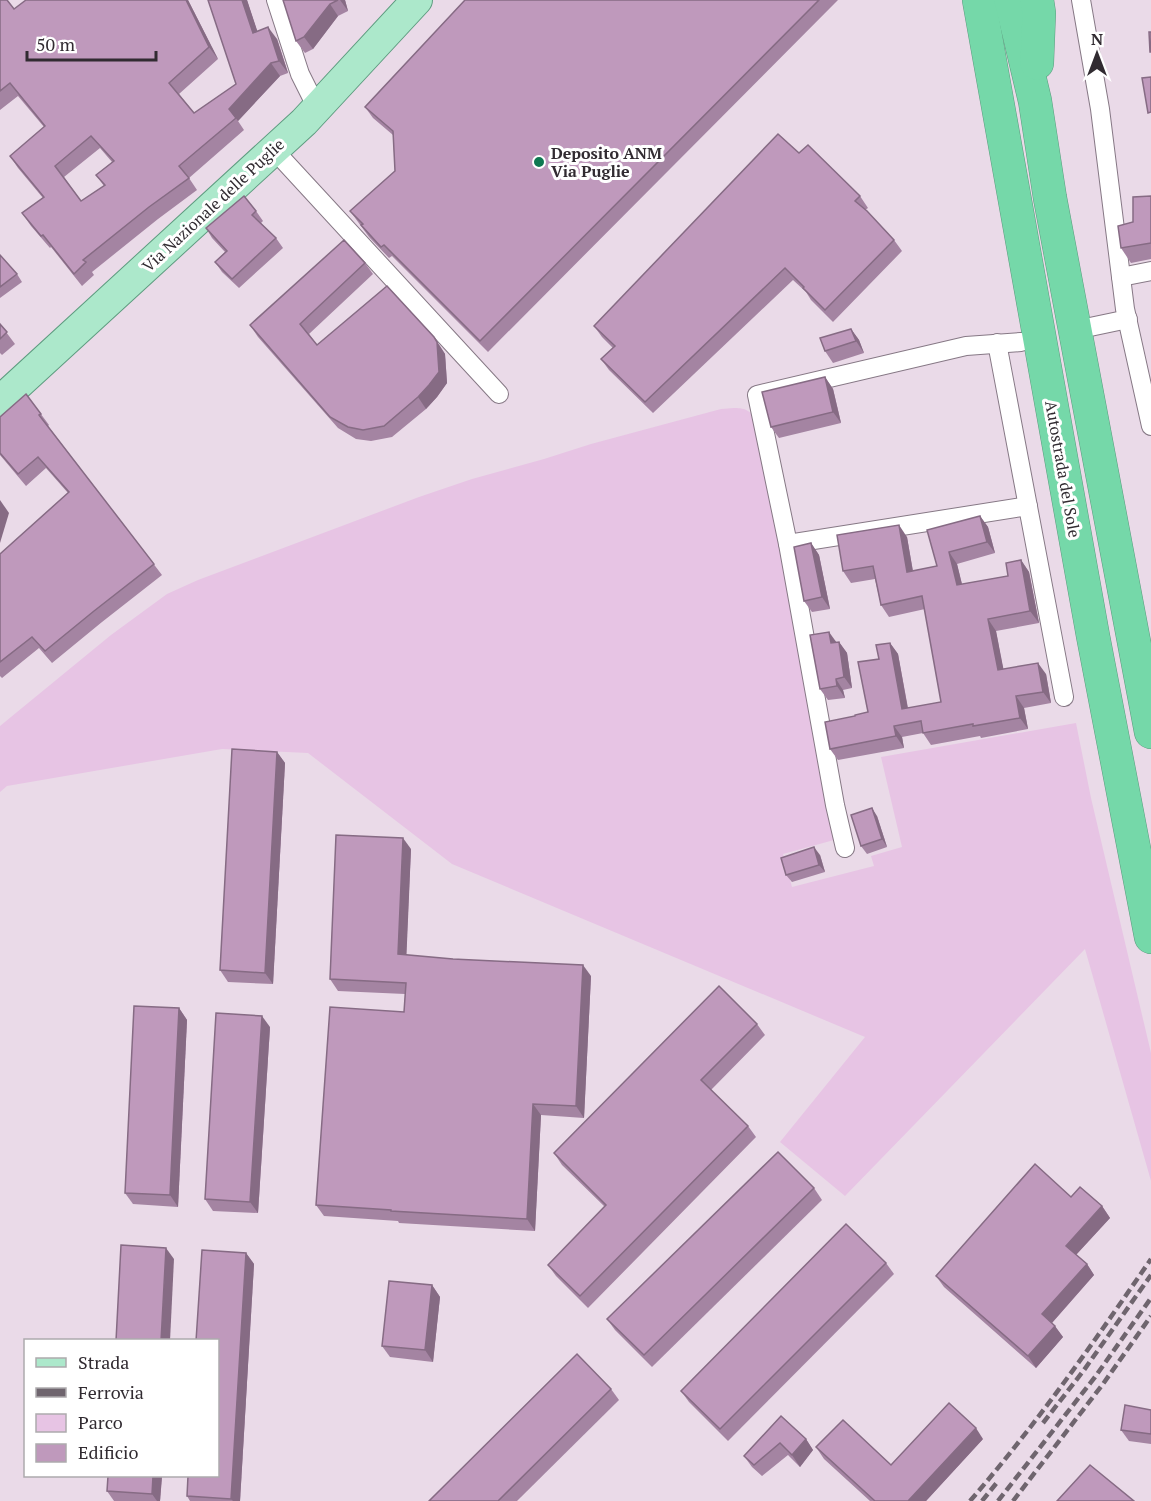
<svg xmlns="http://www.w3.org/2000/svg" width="1151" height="1501" viewBox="0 0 1151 1501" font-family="'PT Serif',serif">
<rect width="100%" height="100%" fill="#eadae8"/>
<path fill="#e7c4e4" d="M 734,408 C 747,408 750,411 758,422 L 834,840 L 783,854 L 792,887 L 874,866 L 871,856 L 902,847 L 881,757 L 1076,723 L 1091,798 L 1151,1053 L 1151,1181 L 1085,949 L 845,1196 L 780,1142 L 865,1037 L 452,864 L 308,753 L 222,749 L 7,786 L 0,792 L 0,726 L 111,635 L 167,594 L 198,580 L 419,497 L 472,479 L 544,459 L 591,444 L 721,409 Z"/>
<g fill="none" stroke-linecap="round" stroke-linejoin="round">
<defs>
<g id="street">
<path d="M 276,0 L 300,74 L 317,108"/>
<path d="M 1081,0 L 1100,109 L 1125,309 L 1151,426"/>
<path d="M 274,150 L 499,394"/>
<path d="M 1121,277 L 1151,271"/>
<path d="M 1090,327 L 1128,319"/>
<path d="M 997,343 L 1064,697"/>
<path d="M 788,544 L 757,395 L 966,346 L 1021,342"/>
<path d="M 845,848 L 835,805 L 788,544 L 1028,506"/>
</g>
<path id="primary" d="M 0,401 L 304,122 L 417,0"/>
<g id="highway">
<path d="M 979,0 L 1093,636 L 1151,937"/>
<path d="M 1011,0 L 1035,101 L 1050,198 L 1151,732"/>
<path d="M 1037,63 L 1039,13 L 1037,0"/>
</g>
</defs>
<use href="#street" stroke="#867885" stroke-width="20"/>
<use href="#primary" stroke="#5d9b7f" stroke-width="32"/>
<use href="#highway" stroke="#5d9b7f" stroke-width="34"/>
<use href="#street" stroke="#fff" stroke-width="18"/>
<use href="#primary" stroke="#ace8cb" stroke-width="30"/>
<use href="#highway" stroke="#75d8a9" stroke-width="33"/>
<g stroke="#6f656e" stroke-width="4.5" stroke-dasharray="9 4.5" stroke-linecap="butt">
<path d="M 1043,1423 L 1084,1370 L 1151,1275"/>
<path d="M 970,1501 C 1036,1425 1094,1342 1151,1259"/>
<path d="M 982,1501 L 999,1480"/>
<path d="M 998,1501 L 1095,1377 L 1151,1298"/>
<path d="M 1013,1501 L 1103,1384 L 1151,1316"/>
</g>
</g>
<g fill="#a484a2" fill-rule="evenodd">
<path d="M 0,0 L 14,9 L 188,0 L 218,59 L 179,94 L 194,113 L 236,84 L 247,0 L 257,31 L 277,39 L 288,73 L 280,76 L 238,121 L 244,130 L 189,178 L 197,190 L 158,219 L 92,272 L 94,275 L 82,286 L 51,247 L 50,248 L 31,226 L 22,213 L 43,198 L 18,168 L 10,156 L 44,127 L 18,96 L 0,110 ZM 100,148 L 112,162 L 96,175 L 104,186 L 81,201 L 64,177 Z"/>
<path d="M 283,0 L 345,0 L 348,11 L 338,16 L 313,49 L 305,53 L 296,41 Z"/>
<path d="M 465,0 L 838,0 L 488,352 L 392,256 L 389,258 L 369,237 L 350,211 L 395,171 L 393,135 L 373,118 L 365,107 Z"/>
<path d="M 799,153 L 860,196 L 868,208 L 865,210 L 894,240 L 902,251 L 833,322 L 811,300 L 806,292 L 793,280 L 653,413 L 609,370 L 601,359 L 613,348 L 602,337 L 594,326 Z"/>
<path d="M 1151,196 L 1151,259 L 1131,263 L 1121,248 L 1133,222 Z"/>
<path d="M 256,211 L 263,221 L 261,223 L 276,238 L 283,248 L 239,288 L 222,272 L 215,262 L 225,252 L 212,238 L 206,228 Z"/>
<path d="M 0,255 L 17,274 L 22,282 L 0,298 Z"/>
<path d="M 365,263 L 373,274 L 309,334 L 317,345 L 434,337 L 445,354 L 447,383 L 437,397 L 426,409 L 392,437 L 371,441 L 356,439 L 338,428 L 258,337 L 250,325 Z"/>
<path d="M 0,324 L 15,344 L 2,355 L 0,353 Z"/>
<path d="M 851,329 L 859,340 L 864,353 L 833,363 L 825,351 Z"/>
<path d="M 825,377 L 833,389 L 841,423 L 779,438 L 771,427 Z"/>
<path d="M 26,394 L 49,425 L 48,426 L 162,575 L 102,622 L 52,663 L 39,648 L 2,678 L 0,676 L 0,554 L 68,493 L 46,468 L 26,486 L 0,455 L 0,417 Z"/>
<path d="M 980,516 L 988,527 L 995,553 L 957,564 L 962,584 L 1008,576 L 1021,560 L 1029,572 L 1039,623 L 996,631 L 1003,669 L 1046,674 L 1051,703 L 1024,708 L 1028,729 L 981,738 L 980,736 L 931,745 L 923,733 L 902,737 L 904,748 L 838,760 L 830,749 L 855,716 L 868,712 L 879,659 L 890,643 L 898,654 L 908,708 L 941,702 L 925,609 L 889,617 L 881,605 L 875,579 L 851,583 L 843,571 L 907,537 L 913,571 L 937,566 Z"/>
<path d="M 811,543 L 819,555 L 830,609 L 812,612 L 804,601 Z"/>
<path d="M 837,642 L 839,642 L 847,653 L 852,688 L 843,690 L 845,698 L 828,700 L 820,689 Z"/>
<path d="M 277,752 L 285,763 L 273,984 L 228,982 L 220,970 Z"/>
<path d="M 877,816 L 887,847 L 867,854 L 861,846 Z"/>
<path d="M 411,849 L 406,955 L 591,976 L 584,1118 L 541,1115 L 535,1231 L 399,1223 L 398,1221 L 324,1216 L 316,1205 L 404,1012 L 405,994 L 338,991 L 330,979 Z"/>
<path d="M 820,855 L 825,872 L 792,882 L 786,875 Z"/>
<path d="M 179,1008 L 187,1020 L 178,1207 L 133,1204 L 125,1193 Z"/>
<path d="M 757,1024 L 765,1035 L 711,1090 L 748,1126 L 756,1137 L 588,1308 L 556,1276 L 548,1265 L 605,1207 L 562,1165 L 554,1153 Z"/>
<path d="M 270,1027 L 258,1213 L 213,1211 L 205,1199 Z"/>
<path d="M 814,1188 L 822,1200 L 652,1367 L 615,1330 L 607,1319 Z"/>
<path d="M 1071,1197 L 1102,1206 L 1110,1218 L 1076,1255 L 1087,1264 L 1094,1275 L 1052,1323 L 1063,1337 L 1036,1368 L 944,1287 L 936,1276 Z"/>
<path d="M 246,1253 L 254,1264 L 240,1501 L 190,1501 L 187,1496 Z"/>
<path d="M 886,1263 L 894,1274 L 728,1441 L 689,1402 L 681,1391 Z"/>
<path d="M 432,1285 L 440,1297 L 433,1362 L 390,1357 L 382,1346 Z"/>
<path d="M 611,1389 L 619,1400 L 517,1501 L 429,1501 Z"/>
<path d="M 1151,1410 L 1151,1444 L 1129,1441 L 1121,1430 Z"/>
<path d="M 781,1416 L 806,1439 L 813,1450 L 800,1467 L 788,1455 L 762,1476 L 752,1467 L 744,1456 Z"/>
<path d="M 983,1439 L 926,1501 L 870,1501 L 824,1459 L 816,1447 L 891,1465 Z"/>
<path d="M 108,1476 L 162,1476 L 160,1501 L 114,1501 L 107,1491 Z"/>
</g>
<g fill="#866b84">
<path d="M 186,0 L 188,0 L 218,59 L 209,47 Z"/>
<path d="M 242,0 L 247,0 L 262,45 L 253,33 Z"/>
<path d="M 340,0 L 345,0 L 348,11 Z"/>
<path d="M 330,4 L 338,16 L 313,49 L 304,37 Z"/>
<path d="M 268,27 L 277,39 L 288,73 L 279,61 Z"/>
<path d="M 271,63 L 280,76 L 238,121 L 229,109 Z"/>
<path d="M 851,329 L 859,340 L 864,353 L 856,341 Z"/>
<path d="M 434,337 L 445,354 L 447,383 L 437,397 L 426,409 L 418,397 Z"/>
<path d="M 825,377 L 833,389 L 841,423 L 833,412 Z"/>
<path d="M 0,500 L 9,513 L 0,543 Z"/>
<path d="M 980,516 L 988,527 L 995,553 L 987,542 Z"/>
<path d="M 899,525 L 907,537 L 915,584 L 907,572 Z"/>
<path d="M 811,543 L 819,555 L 830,609 L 822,597 Z"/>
<path d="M 949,552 L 957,564 L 965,597 L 957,585 Z"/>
<path d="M 1021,560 L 1029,572 L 1039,623 L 1030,611 Z"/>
<path d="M 988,619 L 996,631 L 1006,682 L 998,670 Z"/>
<path d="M 829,632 L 837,643 L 831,643 Z"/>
<path d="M 839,642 L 847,653 L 852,688 L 844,677 Z"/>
<path d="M 890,643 L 898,654 L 910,721 L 902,709 Z"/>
<path d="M 1038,663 L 1046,674 L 1051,703 L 1043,692 Z"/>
<path d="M 836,679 L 843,690 L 845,698 L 837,686 Z"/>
<path d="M 1016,696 L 1024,708 L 1028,729 L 1020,718 Z"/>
<path d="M 894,726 L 902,737 L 904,748 L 896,736 Z"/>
<path d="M 277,752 L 285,763 L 273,984 L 265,973 Z"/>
<path d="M 872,808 L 877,816 L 887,847 L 882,839 Z"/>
<path d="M 403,838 L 411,849 L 406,966 L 398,954 Z"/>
<path d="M 814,847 L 820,855 L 825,872 L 819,865 Z"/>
<path d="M 583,965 L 591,976 L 584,1118 L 576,1106 Z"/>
<path d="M 179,1008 L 187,1020 L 178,1207 L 170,1195 Z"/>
<path d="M 262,1016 L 270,1027 L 258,1213 L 250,1202 Z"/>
<path d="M 533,1104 L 541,1115 L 535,1231 L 527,1219 Z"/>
<path d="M 1102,1206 L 1110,1218 L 1074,1257 L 1066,1246 Z"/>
<path d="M 166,1248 L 174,1259 L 170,1341 L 161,1341 Z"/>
<path d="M 246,1253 L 254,1264 L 240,1501 L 233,1501 L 231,1499 Z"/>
<path d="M 1087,1264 L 1094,1275 L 1050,1325 L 1042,1314 Z"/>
<path d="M 432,1285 L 440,1297 L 433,1362 L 425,1350 Z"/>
<path d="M 1055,1326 L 1063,1337 L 1036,1368 L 1028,1356 Z"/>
<path d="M 976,1428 L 983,1439 L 926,1501 L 908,1501 Z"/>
<path d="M 806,1439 L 813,1450 L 800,1467 L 792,1455 Z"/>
<path d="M 153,1476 L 162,1476 L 160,1501 L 157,1501 L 152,1494 Z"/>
</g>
<g fill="#bf99bc" stroke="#866b84" stroke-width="1.5" fill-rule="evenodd">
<path d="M 0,0 L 7,0 L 14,9 L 26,0 L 186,0 L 209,47 L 169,83 L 194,113 L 236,84 L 208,0 L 242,0 L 253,33 L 268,27 L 279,61 L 271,63 L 229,109 L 236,118 L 179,166 L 189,178 L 149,207 L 83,260 L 86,262 L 74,274 L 43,235 L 41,236 L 22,213 L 44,197 L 10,156 L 45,126 L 10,83 L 0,91 ZM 91,136 L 114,161 L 96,175 L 105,185 L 81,201 L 55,166 Z"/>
<path d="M 283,0 L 338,0 L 330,4 L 304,37 L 296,41 Z"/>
<path d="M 465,0 L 819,0 L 480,341 L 384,245 L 381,247 L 361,225 L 363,224 L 350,211 L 395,171 L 393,131 L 365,107 Z"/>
<path d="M 1149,32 L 1151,32 L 1151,52 L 1150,52 Z"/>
<path d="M 1151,77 L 1151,112 L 1148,113 L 1142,78 Z"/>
<path d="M 778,134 L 799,153 L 808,145 L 860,196 L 855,201 L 867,211 L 894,240 L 825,310 L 803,288 L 804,287 L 785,268 L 645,402 L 601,359 L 615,346 L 594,326 Z"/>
<path d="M 244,196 L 256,211 L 252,215 L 276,238 L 232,279 L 215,262 L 227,251 L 206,228 Z"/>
<path d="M 1151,196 L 1151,243 L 1121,248 L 1118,226 L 1133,222 L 1133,197 Z"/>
<path d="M 344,240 L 365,263 L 300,324 L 317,345 L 387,286 L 434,337 L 437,342 L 439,372 L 429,385 L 418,397 L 384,426 L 363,430 L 348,427 L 330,417 L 250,325 Z"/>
<path d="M 0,255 L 17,274 L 0,287 Z"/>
<path d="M 0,324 L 7,332 L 0,339 Z"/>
<path d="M 851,329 L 856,341 L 825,351 L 820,338 Z"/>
<path d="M 825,377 L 833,412 L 771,427 L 762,392 Z"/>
<path d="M 26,394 L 41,414 L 39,415 L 154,564 L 94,611 L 45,651 L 32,637 L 0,662 L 0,554 L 69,492 L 38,457 L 18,474 L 0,453 L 0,417 Z"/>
<path d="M 980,516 L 987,542 L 949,552 L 957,585 L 1008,576 L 1006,563 L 1021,560 L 1030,611 L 988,619 L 998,670 L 1038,663 L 1043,692 L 1016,696 L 1020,718 L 973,726 L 973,724 L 923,733 L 921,721 L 894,726 L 896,736 L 830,749 L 825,722 L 855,716 L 855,715 L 868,712 L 858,662 L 879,659 L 876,645 L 890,643 L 902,709 L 941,702 L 922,596 L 881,605 L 873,566 L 843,571 L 837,535 L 899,525 L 907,572 L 937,566 L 927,530 Z"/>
<path d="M 811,543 L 822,597 L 804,601 L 794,547 Z"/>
<path d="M 829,632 L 831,643 L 839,642 L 844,677 L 836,679 L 837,686 L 820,689 L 810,635 Z"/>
<path d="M 232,749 L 277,752 L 265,973 L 220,970 Z"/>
<path d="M 872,808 L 882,839 L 861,846 L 851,815 Z"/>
<path d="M 336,835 L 403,838 L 398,954 L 453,959 L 583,965 L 576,1106 L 533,1104 L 527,1219 L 391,1211 L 391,1210 L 316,1205 L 330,1007 L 404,1012 L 406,983 L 330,979 Z"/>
<path d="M 814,847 L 819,865 L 786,875 L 781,858 Z"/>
<path d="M 719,986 L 757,1024 L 701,1080 L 748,1126 L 580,1296 L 548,1265 L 606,1205 L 554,1153 Z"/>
<path d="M 134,1006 L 179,1008 L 170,1195 L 125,1193 Z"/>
<path d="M 216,1013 L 262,1016 L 250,1202 L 205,1199 Z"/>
<path d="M 778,1152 L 814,1188 L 644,1355 L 607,1319 Z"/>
<path d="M 1035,1164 L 1071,1197 L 1080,1187 L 1102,1206 L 1066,1246 L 1087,1264 L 1042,1314 L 1055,1326 L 1028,1356 L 936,1276 Z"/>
<path d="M 846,1224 L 886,1263 L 720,1429 L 681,1391 Z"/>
<path d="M 121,1245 L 166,1248 L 161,1341 L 116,1341 Z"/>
<path d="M 202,1250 L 246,1253 L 231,1499 L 187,1496 L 188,1476 L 218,1476 L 218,1341 L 196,1341 Z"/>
<path d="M 389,1281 L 432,1285 L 425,1350 L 382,1346 Z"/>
<path d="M 577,1354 L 611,1389 L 498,1501 L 429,1501 Z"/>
<path d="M 949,1403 L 976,1428 L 908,1501 L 875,1501 L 816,1447 L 843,1420 L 891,1465 Z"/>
<path d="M 1125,1405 L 1151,1410 L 1151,1434 L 1121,1430 Z"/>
<path d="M 781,1416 L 806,1439 L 792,1455 L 780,1443 L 754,1465 L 744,1456 Z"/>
<path d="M 1090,1465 L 1134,1501 L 1057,1501 Z"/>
<path d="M 108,1476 L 153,1476 L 152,1494 L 107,1491 Z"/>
</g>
<circle fill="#0e7851" stroke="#fff" stroke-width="2" cx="539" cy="162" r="6"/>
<g text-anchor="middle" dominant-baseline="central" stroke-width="6" stroke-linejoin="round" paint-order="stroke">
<g font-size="16" font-weight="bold" fill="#312b31" stroke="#fff" text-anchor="start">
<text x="551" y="153">Deposito ANM<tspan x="551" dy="18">Via Puglie</tspan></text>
</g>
<g font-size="16" fill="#312b31" stroke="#fff">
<text transform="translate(213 205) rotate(-43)">Via Nazionale delle Puglie</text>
<text transform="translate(1063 469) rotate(80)">Autostrada del Sole</text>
</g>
</g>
<rect x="24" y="1339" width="195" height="138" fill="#ffffff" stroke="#adaaad" stroke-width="1.5"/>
<rect x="36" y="1358" width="30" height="9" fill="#ace8cb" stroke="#adaaad" stroke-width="1.5"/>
<text x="78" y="1369" font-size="18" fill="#312b31">Strada</text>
<rect x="36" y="1388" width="30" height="9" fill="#6f656e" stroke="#adaaad" stroke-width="1.5"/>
<text x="78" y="1399" font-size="18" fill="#312b31">Ferrovia</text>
<rect x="36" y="1414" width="30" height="18" fill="#e7c4e4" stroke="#adaaad" stroke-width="1.5"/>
<text x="78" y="1429" font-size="18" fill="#312b31">Parco</text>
<rect x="36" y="1444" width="30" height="18" fill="#bf99bc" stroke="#adaaad" stroke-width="1.5"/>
<text x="78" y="1459" font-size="18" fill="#312b31">Edificio</text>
<g transform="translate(1097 54)" stroke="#ffffff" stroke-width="4.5" paint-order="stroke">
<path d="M0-4.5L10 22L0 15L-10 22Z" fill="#312b31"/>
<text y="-9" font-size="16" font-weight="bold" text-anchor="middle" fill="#312b31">N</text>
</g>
<path d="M27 51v9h129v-9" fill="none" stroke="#312b31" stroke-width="3"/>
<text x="36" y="51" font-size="18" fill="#312b31" stroke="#ffffff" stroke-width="4.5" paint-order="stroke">50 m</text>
</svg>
